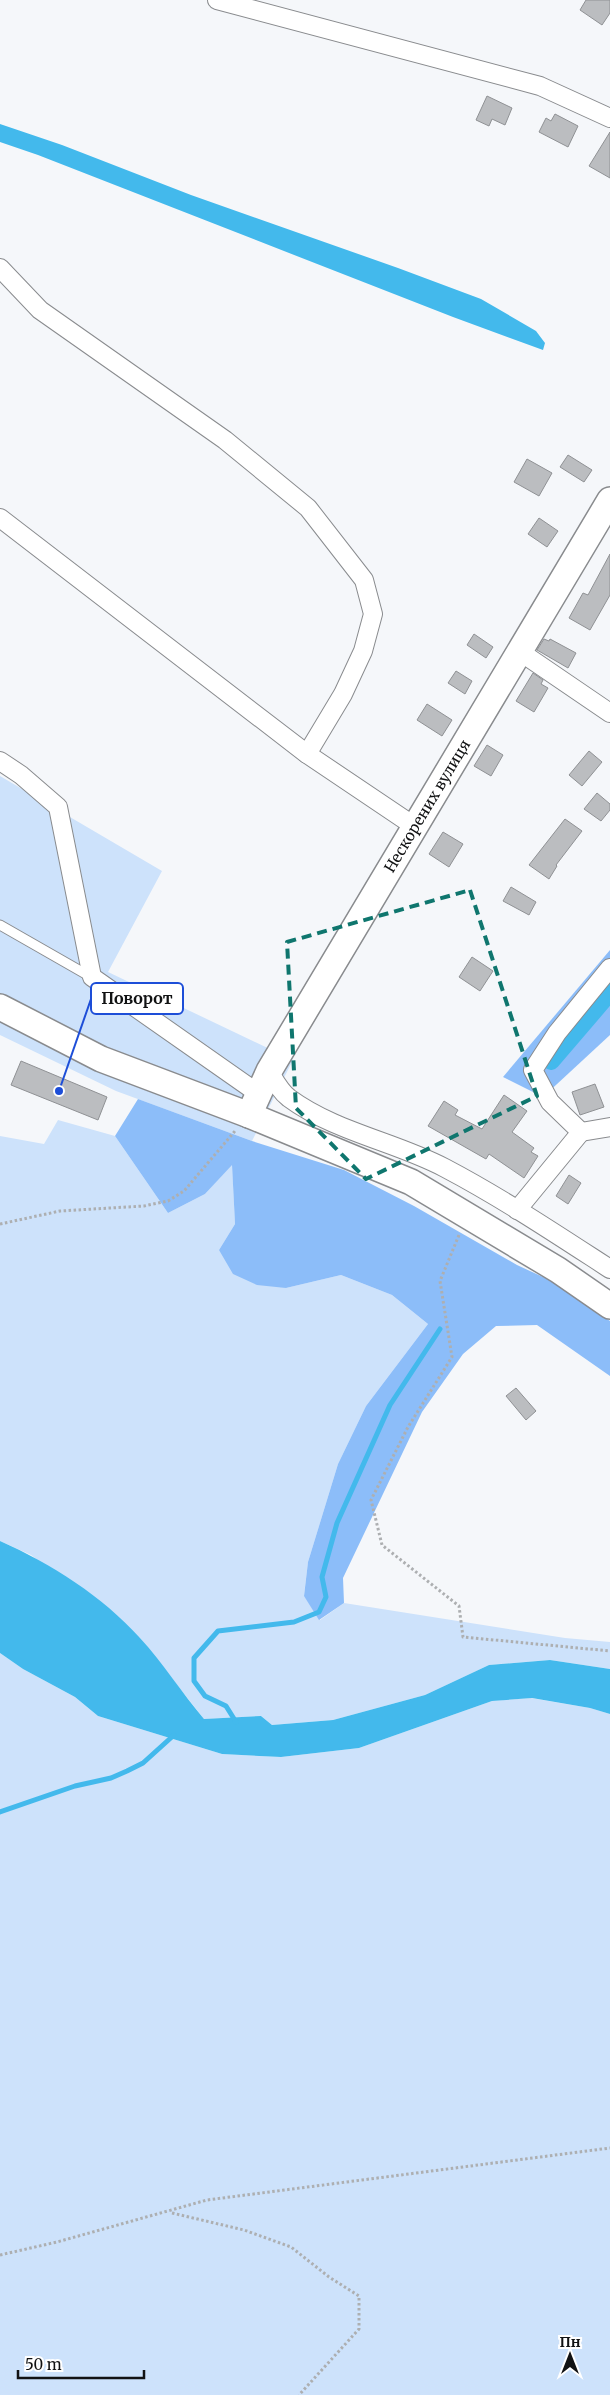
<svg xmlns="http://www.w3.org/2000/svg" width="610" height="2395" viewBox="0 0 610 2395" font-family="Merriweather,serif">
<rect width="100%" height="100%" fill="#f5f7fa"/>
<g fill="#cde2fb">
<path d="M 0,776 L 162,871 L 108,972 L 293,1060 L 252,1141 L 116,1091 L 0,1035 Z"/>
<path d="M 58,1120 L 115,1136 L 168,1213 L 205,1194 L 232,1164 L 235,1224 L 219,1250 L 286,1288 L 341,1275 L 392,1295 L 428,1324 L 366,1406 L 338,1464 L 308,1562 L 304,1595 L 320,1620 L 344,1603 L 565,1638 L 610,1642 L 610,1669 L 550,1660 L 489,1665 L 425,1695 L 333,1720 L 272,1725 L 261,1716 L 204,1719 L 140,1638 L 31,1555 L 0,1541 L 0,1136 L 44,1144 Z"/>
<path d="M 0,1653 L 23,1669 L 75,1697 L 98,1716 L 222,1754 L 281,1757 L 359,1748 L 492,1701 L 531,1698 L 590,1708 L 610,1714 L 610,2395 L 0,2395 Z"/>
</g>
<g fill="#8cbdf9">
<path d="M 610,950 L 610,1035 L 543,1097 L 503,1077 Z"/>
<path d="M 138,1099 L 252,1141 L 344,1170 L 414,1206 L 517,1265 L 556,1283 L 610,1321 L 610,1376 L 537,1325 L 496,1326 L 463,1354 L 422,1412 L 343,1578 L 344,1603 L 319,1620 L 304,1596 L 308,1562 L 338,1464 L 366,1406 L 428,1324 L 392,1295 L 341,1275 L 286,1288 L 257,1285 L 233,1274 L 219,1250 L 235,1224 L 232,1165 L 205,1194 L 168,1213 L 115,1136 Z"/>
</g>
<g fill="#43b9ec">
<path d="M 0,124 L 62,145 L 191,195 L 398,268 L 481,299 L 536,331 L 545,343 L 543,350 L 453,317 L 38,155 L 0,142 Z"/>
<path d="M 0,1541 C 52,1564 102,1596 140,1638 C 163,1663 182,1693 204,1719 L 261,1716 L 272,1725 L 333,1720 L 425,1695 L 489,1665 L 550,1660 L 610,1669 L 610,1714 L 590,1708 L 532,1698 L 492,1701 L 359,1748 L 281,1757 L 222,1754 L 98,1716 L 75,1697 L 23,1669 L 0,1653 Z"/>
</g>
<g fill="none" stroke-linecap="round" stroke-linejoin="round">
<g stroke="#43b9ec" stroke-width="5">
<path d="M 236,1722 L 226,1706 L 205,1696 L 194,1681 L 194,1658 L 218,1631 L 294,1622 L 319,1612 L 326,1597 L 322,1577 L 337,1523 L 390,1405 L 440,1329"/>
<path d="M 0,1812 L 75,1786 L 111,1778 L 127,1771 L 143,1763 L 174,1735"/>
</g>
<path stroke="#43b9ec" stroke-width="18" d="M 551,1061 L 610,992"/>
</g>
<g fill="#bbbdc0" stroke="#8f9194">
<path d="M 586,0 L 610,0 L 610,13 L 602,25 L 580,10 Z"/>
<path d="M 487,96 L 512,108 L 505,125 L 492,119 L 489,126 L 476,120 Z"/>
<path d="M 555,114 L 578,126 L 568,147 L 539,132 L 546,118 L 551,121 Z"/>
<path d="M 610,132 L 610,178 L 589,166 Z"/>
<path d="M 568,455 L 592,470 L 584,482 L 560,467 Z"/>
<path d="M 527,459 L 552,473 L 539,496 L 514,482 Z"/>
<path d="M 539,518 L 558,531 L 547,547 L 528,534 Z"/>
<path d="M 610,554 L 610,595 L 590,630 L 569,618 L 583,593 L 588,595 Z"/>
<path d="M 474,634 L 493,647 L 486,658 L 467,645 Z"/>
<path d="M 544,639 L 549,641 L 550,639 L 576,653 L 568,668 L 537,650 Z"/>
<path d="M 456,671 L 472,681 L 465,694 L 448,683 Z"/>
<path d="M 533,673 L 543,680 L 541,684 L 548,688 L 534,712 L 516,701 Z"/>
<path d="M 427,704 L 452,720 L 442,736 L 417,720 Z"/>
<path d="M 487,745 L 503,755 L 491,776 L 474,766 Z"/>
<path d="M 589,751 L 602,762 L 582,786 L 569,775 Z"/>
<path d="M 597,793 L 610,804 L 610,810 L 601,821 L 584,809 Z"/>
<path d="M 565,819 L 582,831 L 556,865 L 557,866 L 549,879 L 529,865 Z"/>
<path d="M 443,832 L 463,844 L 449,867 L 429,854 Z"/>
<path d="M 511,887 L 536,902 L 529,915 L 503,901 Z"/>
<path d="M 472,957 L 493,971 L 480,991 L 459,977 Z"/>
<path d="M 21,1061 L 107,1097 L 98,1120 L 11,1085 Z"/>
<path d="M 595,1084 L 604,1107 L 580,1115 L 572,1092 Z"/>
<path d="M 504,1095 L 527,1111 L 512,1132 L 534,1148 L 531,1152 L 538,1156 L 524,1178 L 489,1154 L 486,1159 L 428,1126 L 444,1101 L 458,1110 L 455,1115 L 482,1129 Z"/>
<path d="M 569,1175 L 581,1183 L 568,1204 L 556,1196 Z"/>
<path d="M 516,1388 L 536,1411 L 526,1420 L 506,1396 Z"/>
</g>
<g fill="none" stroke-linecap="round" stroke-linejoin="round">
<defs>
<path id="lane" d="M 0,925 L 91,977"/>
<g id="street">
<path d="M 217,0 L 540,86 L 610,118"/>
<path d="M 0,268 L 40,310 L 225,440 L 308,508 L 364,580 L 373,614 L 363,651 L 343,694 L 307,754"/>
<path d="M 0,518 L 307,754 L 414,826"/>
<path d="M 519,651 L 610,713"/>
<path d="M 0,761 L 21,775 L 58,807 L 92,977 L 259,1094"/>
<path d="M 269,1071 C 275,1081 280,1091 289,1098 C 335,1132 396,1142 445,1168 C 502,1198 556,1234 610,1269"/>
<path d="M 581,1132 L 550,1102 L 533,1070 L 557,1033 L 610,968"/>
<path d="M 581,1132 L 610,1127"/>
<path d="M 517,1210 L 581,1132"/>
</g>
<g id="secondary">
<path d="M 0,1007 L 101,1059 L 249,1115 L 411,1182 L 558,1270 L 610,1306"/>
<path d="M 249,1115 L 269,1071 L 610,500"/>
</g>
</defs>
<use href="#lane" stroke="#898b8e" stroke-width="11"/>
<use href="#street" stroke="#898b8e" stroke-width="20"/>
<use href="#secondary" stroke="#898b8e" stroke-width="28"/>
<g stroke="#adafb1" stroke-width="3" stroke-dasharray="2.5 2.5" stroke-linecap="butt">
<path d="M 0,1224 L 60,1211 L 144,1206 L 168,1201 L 184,1191 L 235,1131"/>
<path d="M 459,1235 L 440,1281 L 452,1357 L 408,1427 L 371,1500 L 382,1545 L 459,1606 L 463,1637 L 610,1651"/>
<path d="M 172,2213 L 244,2230 L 291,2247 L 329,2277 L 359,2296 L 359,2329 L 299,2395"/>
<path d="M 0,2255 L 57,2242 L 207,2200 L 610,2148"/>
</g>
<use href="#lane" stroke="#fff" stroke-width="9"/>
<use href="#street" stroke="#fff" stroke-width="18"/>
<use href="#secondary" stroke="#fff" stroke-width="25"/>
</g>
<path fill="none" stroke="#0f766e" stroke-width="4" stroke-dasharray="10 6" stroke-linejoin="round" d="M 470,890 L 537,1096 L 366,1179 L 296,1108 L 287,942 Z"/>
<g text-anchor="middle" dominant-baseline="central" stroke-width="4" stroke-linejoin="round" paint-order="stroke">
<g font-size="15" fill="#111213" stroke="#fff">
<text transform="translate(427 806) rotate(-59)">Нескорених вулиця</text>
</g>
</g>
<path fill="none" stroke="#1d4ed8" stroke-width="2" d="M59 1091L91 999"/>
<circle fill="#1d4ed8" stroke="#fff" stroke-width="2" cx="59" cy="1091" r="5"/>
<rect fill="#fff" stroke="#1d4ed8" stroke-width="2" x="91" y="983" width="92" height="31" rx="5"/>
<g font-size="16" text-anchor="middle" font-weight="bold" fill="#111213">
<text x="137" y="1004">Поворот</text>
</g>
<g transform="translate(570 2355)" stroke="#ffffff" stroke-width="4" paint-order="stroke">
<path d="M0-4L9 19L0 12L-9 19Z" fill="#111213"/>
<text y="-8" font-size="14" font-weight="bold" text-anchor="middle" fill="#111213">Пн</text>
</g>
<path d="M18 2370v8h126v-8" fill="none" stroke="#111213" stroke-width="2.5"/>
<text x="25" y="2370" font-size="15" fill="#111213" stroke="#ffffff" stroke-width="4" paint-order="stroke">50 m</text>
</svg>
